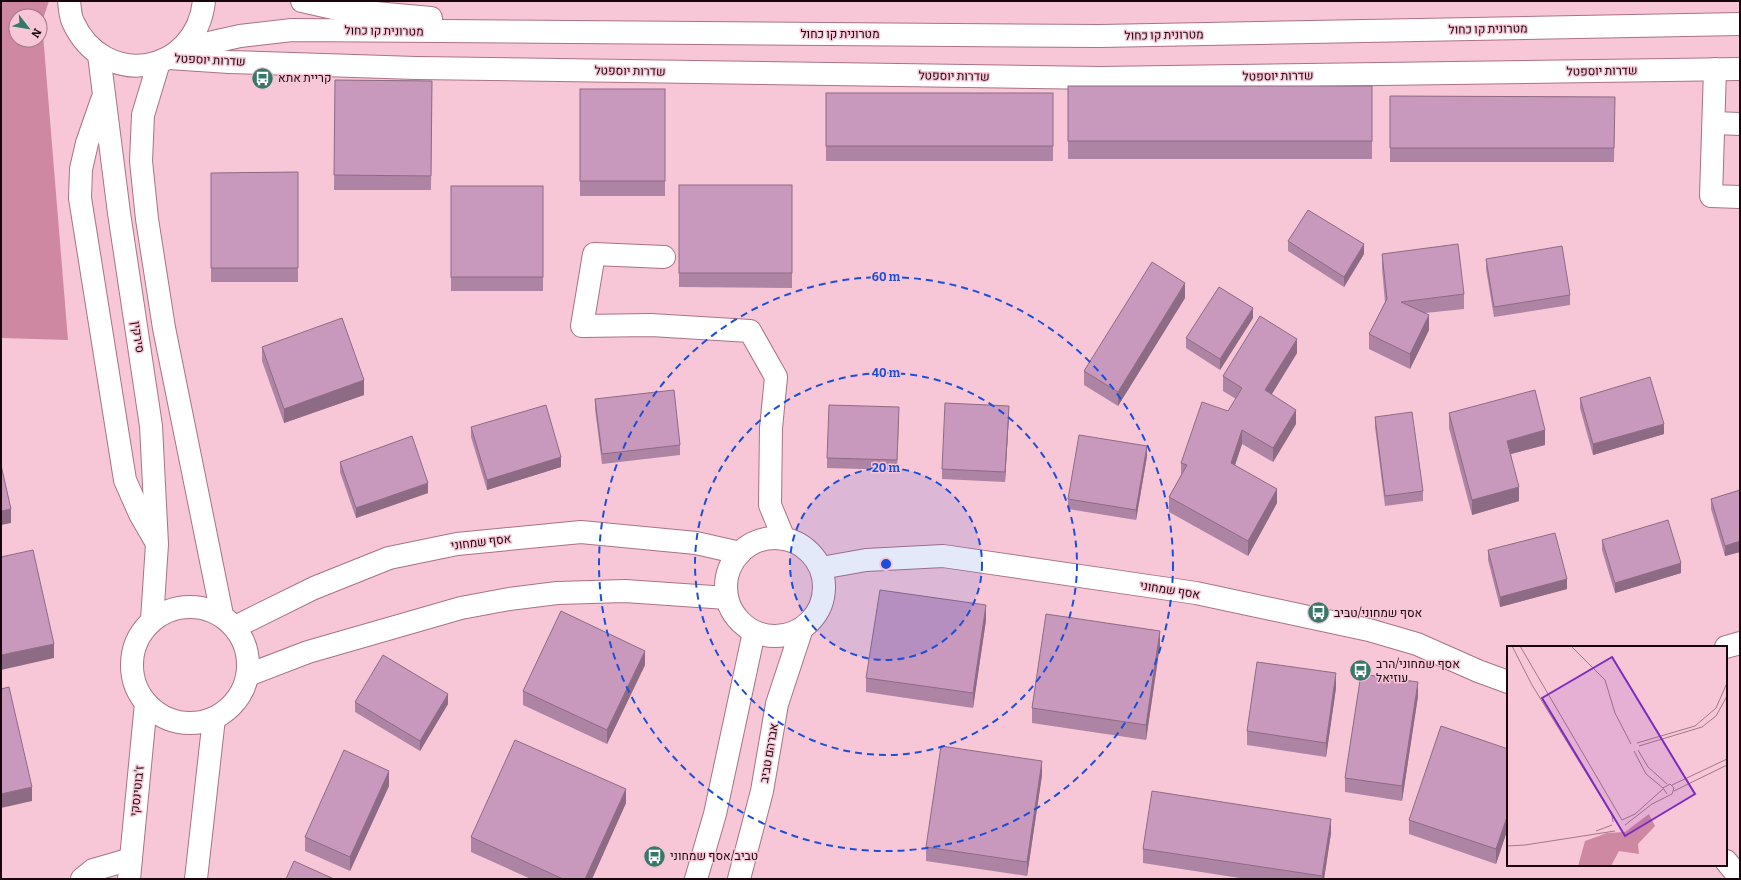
<svg xmlns="http://www.w3.org/2000/svg" width="1741" height="880" viewBox="0 0 1741 880" font-family="Bitter,Heebo,serif">
<rect width="100%" height="100%" fill="#f8c7d7"/>
<path fill="#cf88a2" fill-rule="evenodd" d="M 1,1 L 49,1 L 42,22 L 68,340 L 1,338 ZM 16,16 L 40,16 L 40,40 L 16,40 Z"/>
<g fill="none" stroke-linecap="round" stroke-linejoin="round">
<defs>
<g id="minor">
<path d="M 69,1 C 70,8 70,16 73,22 C 104,90 196,75 204,1"/>
<path d="M 302,1 L 342,10 L 431,18"/>
<path d="M 182,49 L 240,36 L 292,30 L 1100,36 L 1740,24"/>
<path d="M 99,55 L 119,213 L 151,426 L 157,544 L 152,620"/>
<path d="M 169,58 L 229,62 L 416,68 L 1100,78 L 1740,69"/>
<path d="M 159,62 L 143,115 L 141,161 L 147,219 L 164,328 L 222,615"/>
<path d="M 1715,69 L 1711,196 L 1740,197"/>
<path d="M 102,100 L 87,143 L 81,169 L 80,198 L 125,480 L 140,514 L 155,540"/>
<path d="M 1714,123 L 1740,124"/>
<path d="M 664,257 L 594,254 L 582,326 L 651,325 L 750,331 L 776,377 L 771,428 L 770,505 L 784,539"/>
<circle cx="775" cy="587" r="49"/>
<path d="M 821,568 L 866,560 L 943,556 L 1196,593 L 1369,630 L 1417,644 L 1478,671 L 1508,682"/>
<circle cx="190" cy="665" r="58"/>
<path d="M 235,627 L 314,588 L 389,558 L 457,544 L 581,532 L 696,543 L 740,553"/>
<path d="M 1726,647 L 1740,643"/>
<path d="M 248,675 L 308,652 L 461,608 L 509,599 L 557,593 L 625,591 L 727,598"/>
<path d="M 1726,861 L 1740,878"/>
<path d="M 82,879 L 93,870 L 131,859"/>
<path d="M 129,879 L 146,703"/>
<path d="M 196,879 L 214,718"/>
<path d="M 696,879 L 715,814 L 754,632"/>
<path d="M 739,879 L 762,791 L 777,704 L 802,628"/>
</g>
</defs>
<use href="#minor" stroke="#a97286" stroke-width="24"/>
<use href="#minor" stroke="#fff" stroke-width="22"/>
</g>
<g fill="#ad84a3">
<path d="M 335,80 L 432,81 L 431,190 L 334,190 Z"/>
<rect x="1068" y="86" width="304" height="73"/>
<rect x="580" y="89" width="85" height="107"/>
<rect x="826" y="93" width="227" height="68"/>
<path d="M 1390,96 L 1615,97 L 1614,162 L 1390,162 Z"/>
<path d="M 298,172 L 298,282 L 211,282 L 211,173 Z"/>
<path d="M 679,185 L 792,185 L 792,288 L 679,287 Z"/>
<rect x="451" y="186" width="92" height="105"/>
<path d="M 1288,241 L 1364,254 L 1344,287 L 1288,251 Z"/>
<path d="M 1382,254 L 1464,294 L 1464,309 L 1425,313 L 1429,330 L 1410,369 L 1369,349 L 1369,334 L 1385,302 L 1382,268 Z"/>
<path d="M 1486,259 L 1570,295 L 1570,305 L 1494,317 L 1486,269 Z"/>
<path d="M 1185,298 L 1118,406 L 1084,385 L 1084,371 Z"/>
<path d="M 1253,318 L 1220,370 L 1186,348 L 1186,338 Z"/>
<path d="M 262,347 L 364,395 L 284,423 L 262,361 Z"/>
<path d="M 1297,353 L 1272,394 L 1296,424 L 1273,462 L 1242,444 L 1235,465 L 1277,503 L 1248,556 L 1169,512 L 1169,497 L 1181,475 L 1181,463 L 1228,411 L 1236,399 L 1223,391 L 1223,376 Z"/>
<path d="M 1580,398 L 1664,434 L 1593,455 L 1580,408 Z"/>
<path d="M 595,399 L 680,445 L 680,455 L 602,464 L 595,409 Z"/>
<path d="M 1449,413 L 1545,445 L 1511,454 L 1519,501 L 1472,515 L 1449,428 Z"/>
<path d="M 1009,416 L 1005,482 L 942,479 L 942,469 Z"/>
<path d="M 1375,417 L 1423,491 L 1423,501 L 1385,506 L 1375,427 Z"/>
<path d="M 899,418 L 897,470 L 827,468 L 827,458 Z"/>
<path d="M 471,427 L 561,467 L 487,490 L 471,437 Z"/>
<path d="M 1147,456 L 1136,520 L 1068,509 L 1068,499 Z"/>
<path d="M 340,462 L 428,493 L 356,518 L 340,472 Z"/>
<path d="M 1740,490 L 1740,552 L 1725,556 L 1711,509 L 1711,499 Z"/>
<path d="M 1602,540 L 1681,573 L 1615,593 L 1602,550 Z"/>
<path d="M 1488,550 L 1567,589 L 1500,607 L 1488,560 Z"/>
<path d="M 986,620 L 973,708 L 866,692 L 866,678 Z"/>
<path d="M 1160,645 L 1146,740 L 1032,723 L 1032,708 Z"/>
<path d="M 645,665 L 607,744 L 523,705 L 523,691 Z"/>
<path d="M 1336,688 L 1326,757 L 1247,745 L 1247,731 Z"/>
<path d="M 1418,696 L 1402,801 L 1345,792 L 1345,778 Z"/>
<path d="M 355,702 L 448,704 L 420,751 L 355,712 Z"/>
<path d="M 1508,749 L 1508,828 L 1496,864 L 1409,834 L 1409,820 Z"/>
<path d="M 1042,775 L 1027,876 L 926,861 L 926,847 Z"/>
<path d="M 389,786 L 350,871 L 305,851 L 305,837 Z"/>
<path d="M 626,803 L 592,879 L 531,879 L 471,852 L 471,837 Z"/>
<path d="M 1331,833 L 1324,879 L 1246,879 L 1143,863 L 1143,849 Z"/>
</g>
<g fill="#8d6b84">
<path d="M 1364,244 L 1364,254 L 1344,287 L 1344,277 Z"/>
<path d="M 1185,283 L 1185,298 L 1118,406 L 1118,392 Z"/>
<path d="M 1253,308 L 1253,318 L 1220,370 L 1220,359 Z"/>
<path d="M 1429,315 L 1429,330 L 1410,369 L 1410,354 Z"/>
<path d="M 1297,339 L 1297,353 L 1265,405 L 1265,390 Z"/>
<path d="M 364,380 L 364,395 L 284,423 L 284,409 Z"/>
<path d="M 1009,406 L 1009,416 L 1005,482 L 1005,472 Z"/>
<path d="M 1296,410 L 1296,424 L 1273,462 L 1273,448 Z"/>
<path d="M 1664,424 L 1664,434 L 1593,455 L 1593,444 Z"/>
<path d="M 1242,430 L 1242,444 L 1231,477 L 1231,463 Z"/>
<path d="M 1545,430 L 1545,445 L 1507,455 L 1507,441 Z"/>
<path d="M 1147,446 L 1147,456 L 1136,520 L 1136,510 Z"/>
<path d="M 561,457 L 561,467 L 487,490 L 487,480 Z"/>
<path d="M 428,483 L 428,493 L 356,518 L 356,508 Z"/>
<path d="M 1519,487 L 1519,501 L 1472,515 L 1472,500 Z"/>
<path d="M 1277,489 L 1277,503 L 1248,556 L 1248,541 Z"/>
<path d="M 11,509 L 11,523 L 1,525 L 1,511 Z"/>
<path d="M 1740,541 L 1740,552 L 1725,556 L 1725,546 Z"/>
<path d="M 1681,563 L 1681,573 L 1615,593 L 1615,583 Z"/>
<path d="M 1567,579 L 1567,589 L 1500,607 L 1500,597 Z"/>
<path d="M 986,605 L 986,620 L 973,708 L 973,693 Z"/>
<path d="M 1160,631 L 1160,645 L 1146,740 L 1146,725 Z"/>
<path d="M 54,644 L 54,658 L 1,670 L 1,655 Z"/>
<path d="M 645,651 L 645,665 L 607,744 L 607,730 Z"/>
<path d="M 1336,673 L 1336,688 L 1326,757 L 1326,743 Z"/>
<path d="M 1418,682 L 1418,696 L 1402,801 L 1402,786 Z"/>
<path d="M 448,694 L 448,704 L 420,751 L 420,741 Z"/>
<path d="M 1042,761 L 1042,775 L 1027,876 L 1027,862 Z"/>
<path d="M 389,771 L 389,786 L 350,871 L 350,857 Z"/>
<path d="M 32,787 L 32,801 L 1,808 L 1,794 Z"/>
<path d="M 626,789 L 626,803 L 592,879 L 585,879 Z"/>
<path d="M 1508,814 L 1508,828 L 1496,864 L 1496,849 Z"/>
<path d="M 1331,819 L 1331,833 L 1324,879 L 1322,879 Z"/>
</g>
<g fill="#c999bd" stroke="#8d6b84">
<path d="M 335,80 L 432,81 L 431,176 L 334,175 Z"/>
<rect x="1068" y="86" width="304" height="55"/>
<rect x="580" y="89" width="85" height="92"/>
<rect x="826" y="93" width="227" height="53"/>
<path d="M 1390,96 L 1615,97 L 1614,148 L 1390,148 Z"/>
<path d="M 298,172 L 298,268 L 211,268 L 211,173 Z"/>
<rect x="679" y="185" width="113" height="88"/>
<rect x="451" y="186" width="92" height="91"/>
<path d="M 1308,210 L 1364,244 L 1344,277 L 1288,241 Z"/>
<path d="M 1458,244 L 1464,294 L 1401,302 L 1429,315 L 1410,354 L 1369,334 L 1387,299 L 1382,254 Z"/>
<path d="M 1562,246 L 1570,295 L 1494,307 L 1486,259 Z"/>
<path d="M 1152,262 L 1185,283 L 1118,392 L 1084,371 Z"/>
<path d="M 1219,287 L 1253,308 L 1220,359 L 1186,338 Z"/>
<path d="M 1260,316 L 1297,339 L 1265,390 L 1296,410 L 1273,448 L 1242,430 L 1231,463 L 1277,489 L 1248,541 L 1169,497 L 1187,465 L 1181,463 L 1202,402 L 1228,411 L 1242,388 L 1223,376 Z"/>
<path d="M 342,318 L 364,380 L 284,409 L 262,347 Z"/>
<path d="M 1650,377 L 1664,424 L 1593,444 L 1580,398 Z"/>
<path d="M 674,390 L 680,445 L 602,454 L 595,399 Z"/>
<path d="M 1535,390 L 1545,430 L 1507,441 L 1519,487 L 1472,500 L 1449,413 Z"/>
<path d="M 945,403 L 1009,406 L 1005,472 L 942,469 Z"/>
<path d="M 546,405 L 561,457 L 487,480 L 471,427 Z"/>
<path d="M 829,405 L 899,407 L 897,460 L 827,458 Z"/>
<path d="M 1412,412 L 1423,491 L 1385,496 L 1375,417 Z"/>
<path d="M 1079,435 L 1147,446 L 1136,510 L 1068,499 Z"/>
<path d="M 412,436 L 428,483 L 356,508 L 340,462 Z"/>
<path d="M 1,465 L 11,509 L 1,511 Z"/>
<path d="M 1740,490 L 1740,541 L 1725,546 L 1711,499 Z"/>
<path d="M 1668,520 L 1681,563 L 1615,583 L 1602,540 Z"/>
<path d="M 1555,533 L 1567,579 L 1500,597 L 1488,550 Z"/>
<path d="M 33,550 L 54,644 L 1,655 L 1,557 Z"/>
<path d="M 880,590 L 986,605 L 973,693 L 866,678 Z"/>
<path d="M 561,611 L 645,651 L 607,730 L 523,691 Z"/>
<path d="M 1046,614 L 1160,631 L 1146,725 L 1032,708 Z"/>
<path d="M 383,655 L 448,694 L 420,741 L 355,702 Z"/>
<path d="M 1257,662 L 1336,673 L 1326,743 L 1247,731 Z"/>
<path d="M 1361,674 L 1418,682 L 1402,786 L 1345,778 Z"/>
<path d="M 9,687 L 32,787 L 1,794 L 1,689 Z"/>
<path d="M 1441,726 L 1508,749 L 1508,814 L 1496,849 L 1409,820 Z"/>
<path d="M 515,740 L 626,789 L 585,879 L 563,879 L 471,837 Z"/>
<path d="M 941,746 L 1042,761 L 1027,862 L 926,847 Z"/>
<path d="M 344,750 L 389,771 L 350,857 L 305,837 Z"/>
<path d="M 1152,791 L 1331,819 L 1322,876 L 1143,849 Z"/>
<path d="M 294,861 L 334,879 L 286,879 Z"/>
</g>
<circle cx="886" cy="564" r="96" fill="#1d4ed8" fill-opacity=".12"/>
<g fill="none" stroke="#1d4ed8" stroke-width="2" stroke-dasharray="7 5">
<circle cx="886" cy="564" r="96"/>
<circle cx="886" cy="564" r="191"/>
<circle cx="886" cy="564" r="287"/>
</g>
<defs>
<symbol id="bus-disc" viewBox="-11 -11 22 22"><circle r="9.5" fill="#367869" stroke="#f8c7d7"/><path d="M-5-6H5V4H4V6H2V4H-2V6H-4V4H-5ZM-3.5-4V0h7V-4ZM-3.5 1.2v1.5H-2V1.2ZM2 1.2v1.5H3.5V1.2Z" fill="#fff"/></symbol>
</defs>
<g fill-rule="evenodd">
<use href="#bus-disc" x="250" y="66" width="25" height="25"/>
<use href="#bus-disc" x="1306" y="600" width="25" height="25"/>
<use href="#bus-disc" x="1348" y="658" width="25" height="25"/>
<use href="#bus-disc" x="642" y="844" width="25" height="25"/>
</g>
<g text-anchor="middle" dominant-baseline="central" stroke-width="3" stroke-linejoin="round" paint-order="stroke">
<g font-size="12" fill="#19060d" stroke="#f8c7d7">
<text transform="translate(1488 29) rotate(-1)">מטרונית קו כחול</text>
<text transform="translate(384 31) rotate(1)">מטרונית קו כחול</text>
<text x="840" y="34">מטרונית קו כחול</text>
<text transform="translate(1164 35) rotate(-1)">מטרונית קו כחול</text>
<text transform="translate(210 60) rotate(3)">שדרות יוספטל</text>
<text transform="translate(630 71) rotate(1)">שדרות יוספטל</text>
<text transform="translate(1602 71) rotate(-1)">שדרות יוספטל</text>
<text transform="translate(954 76) rotate(1)">שדרות יוספטל</text>
<text transform="translate(1278 76) rotate(-1)">שדרות יוספטל</text>
<text transform="translate(138 337) rotate(82)">סירקין</text>
<text transform="translate(481 542) rotate(-7)">אסף שמחוני</text>
<text transform="translate(1170 590) rotate(9)">אסף שמחוני</text>
<text transform="translate(769 753) rotate(-80)">אברהם טביב</text>
<text transform="translate(137 791) rotate(-84)">ז'בוטינסקי</text>
</g>
<g font-size="12" fill="#19060d" stroke="#f8c7d7" text-anchor="start">
<text x="278" y="78">קריית אתא</text>
<text x="1334" y="613">אסף שמחוני/טביב</text>
<text x="1376" y="664">אסף שמחוני/הרב<tspan x="1376" dy="14">עוזיאל</tspan></text>
<text x="670" y="856">טביב/אסף שמחוני</text>
</g>
</g>
<g transform="translate(1507 646)">
<rect width="220" height="220" fill="#f8c7d7"/>
<path d="M 142,168 L 148,180 L 131,198 L 132,208 L 112,205 L 104,220 L 71,220 L 78,195 L 100,187 L 118,186 Z" fill="#cf88a2"/>
<path fill="none" stroke="#9f7a86" stroke-width="1" d="M 5,0 L 25,39 L 105,169 L 106,176M 13,0 L 115,174M 64,0 L 98,34 L 108,67 L 124,98M 130,97 L 188,80 L 209,62 L 220,37M 132,100 L 195,81 L 209,70 L 220,50M 131,104 L 141,121 L 160,138M 127,105 L 139,128 L 156,142M 165,139 L 220,113M 167,145 L 220,119M 115,174 L 128,168 L 156,143M 118,179 L 145,158 L 165,148 L 167,142 L 163,138 L 156,142 L 160,148M 89,185 L 105,179M 0,200 L 18,199 L 108,185"/>
<path fill="#7b2cbf" fill-opacity="0.15" stroke="#7b2cbf" stroke-width="2" d="M 105,11 L 188,148 L 118,190 L 35,52 Z"/>
<rect width="220" height="220" fill="none" stroke="#19060d" stroke-width="2"/>
</g>
<circle cx="886" cy="564" r="6" fill="#1d4ed8" stroke="#f8c7d7" stroke-width="2"/>
<g font-size="12" text-anchor="middle" font-weight="bold" fill="#1d4ed8" stroke="#f8c7d7" stroke-width="3" stroke-linejoin="round" paint-order="stroke">
<text x="886" y="281">60 m</text>
<text x="886" y="377">40 m</text>
<text x="886" y="472">20 m</text>
</g>
<rect width="1741" height="880" fill="none" stroke="#19060d" stroke-width="4"/>
<g transform="translate(28 28) rotate(121)"><circle r="19" fill="#f8c7d7" stroke="#9f7a86"/>
<path d="M0-3L7 15L0 10L-7 15Z" fill="#367869"/>
<text y="-6" font-size="11" font-weight="bold" text-anchor="middle" fill="#19060d">N</text>
</g>
</svg>
